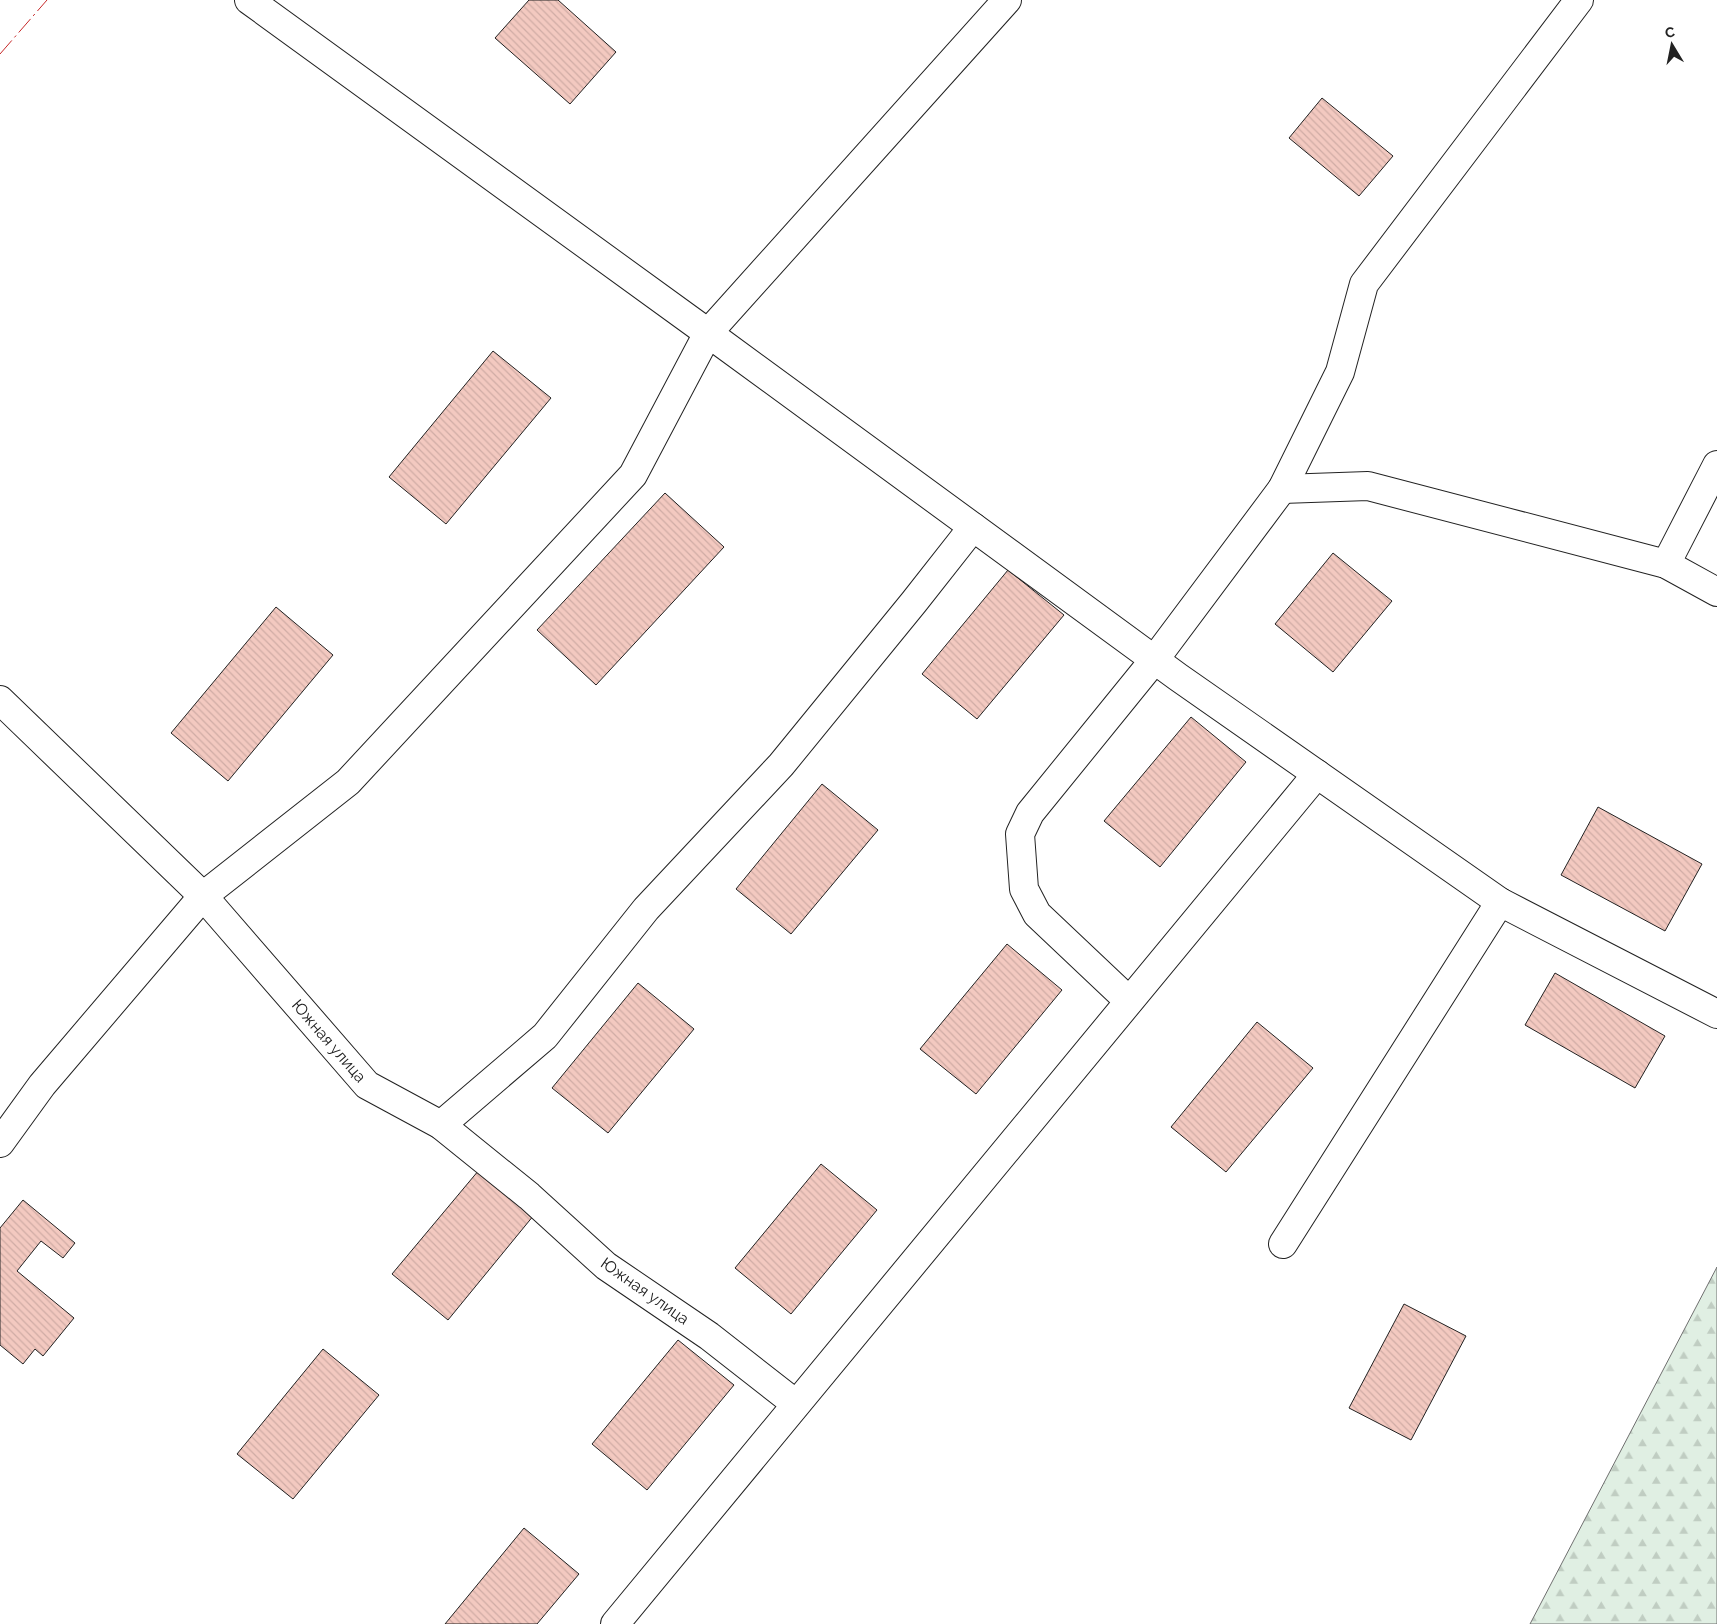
<svg xmlns="http://www.w3.org/2000/svg" width="1717" height="1624" viewBox="0 0 1717 1624" font-family="Raleway,sans-serif">
<defs>
<pattern id="forest-firs" width="22" height="20" patternUnits="userSpaceOnUse" patternTransform="scale(1.25)"><rect width="22" height="20" fill="#e0efe3"/><path d="M5 1l3.5 6h-7zM16 11l3.5 6h-7z" fill="#c0cdc2"/></pattern>
<pattern id="building-back-hatch" width="6" height="6" patternUnits="userSpaceOnUse" patternTransform="scale(1.25)"><rect width="6" height="6" fill="#f3c9c0"/><path d="M-1 5l2 2M0 0l6 6M5-1l2 2" fill="none" stroke="#d0aca5"/></pattern>
</defs>
<rect width="100%" height="100%" fill="#fff"/>
<path fill="url(#forest-firs)" stroke="#6f6f6f" d="M 1717,1267 L 1717,1624 L 1530,1624 Z"/>
<g fill="url(#building-back-hatch)" stroke="#222">
<path d="M 529,0 L 558,0 L 616,52 L 570,104 L 495,38 Z"/>
<path d="M 1322,98 L 1393,156 L 1359,196 L 1289,138 Z"/>
<path d="M 493,351 L 551,398 L 446,524 L 389,477 Z"/>
<path d="M 665,493 L 724,547 L 596,685 L 537,630 Z"/>
<path d="M 1333,553 L 1392,601 L 1333,672 L 1275,624 Z"/>
<path d="M 1008,570 L 1064,615 L 977,719 L 922,674 Z"/>
<path d="M 276,607 L 333,655 L 228,781 L 171,733 Z"/>
<path d="M 1191,717 L 1246,762 L 1160,867 L 1104,821 Z"/>
<path d="M 822,784 L 878,830 L 791,934 L 736,889 Z"/>
<path d="M 1598,807 L 1702,864 L 1665,931 L 1561,875 Z"/>
<path d="M 1007,944 L 1062,990 L 976,1094 L 920,1049 Z"/>
<path d="M 1555,973 L 1665,1036 L 1635,1088 L 1525,1025 Z"/>
<path d="M 638,983 L 694,1029 L 608,1133 L 552,1088 Z"/>
<path d="M 1257,1022 L 1313,1068 L 1226,1172 L 1171,1127 Z"/>
<path d="M 821,1164 L 877,1210 L 791,1314 L 735,1268 Z"/>
<path d="M 479,1170 L 534,1215 L 448,1320 L 392,1274 Z"/>
<path d="M 23,1200 L 75,1243 L 63,1258 L 41,1241 L 17,1271 L 74,1318 L 43,1356 L 35,1349 L 23,1364 L 0,1345 L 0,1228 Z"/>
<path d="M 1404,1304 L 1466,1336 L 1411,1440 L 1349,1408 Z"/>
<path d="M 678,1340 L 734,1385 L 647,1490 L 592,1444 Z"/>
<path d="M 323,1349 L 379,1395 L 293,1499 L 237,1454 Z"/>
<path d="M 524,1528 L 579,1574 L 537,1624 L 445,1624 Z"/>
</g>
<g fill="none" stroke-linecap="round" stroke-linejoin="round">
<defs>
<g id="minor">
<path d="M 249,0 L 708,333 L 1178,677 L 1500,902 L 1717,1014"/>
<path d="M 1282,489 L 1368,486 L 1666,564 L 1717,592"/>
<path d="M 1666,564 L 1717,465"/>
<path d="M 0,700 L 203,896 L 367,1085 L 441,1125 L 529,1196 L 606,1266 L 709,1336 L 796,1404"/>
<path d="M 1129,1001 L 1037,914 L 1024,889 L 1020,834 L 1030,813 L 1155,659 L 1282,489 L 1340,372 L 1364,284 L 1579,0"/>
<path d="M 441,1125 L 545,1036 L 646,909 L 781,765 L 914,602 L 973,527"/>
<path d="M 0,1143 L 42,1085 L 203,896 L 348,782 L 633,475 L 708,333 L 1007,0"/>
<path d="M 1283,1244 L 1500,902"/>
<path d="M 615,1624 L 1317,774"/>
</g>
</defs>
<use href="#minor" stroke="#222" stroke-width="30"/>
<use href="#minor" stroke="#fff" stroke-width="28"/>
<path stroke="#c62828" stroke-width="1" stroke-dasharray="18 4 2.5 4" stroke-linecap="butt" d="M 0,54 L 47,0"/>
</g>
<g text-anchor="middle" dominant-baseline="central" stroke-width="4" stroke-linejoin="round" paint-order="stroke">
<g font-size="16" fill="#222" stroke="#fff">
<text transform="translate(329 1041) rotate(49)">Южная улица</text>
<text transform="translate(645 1291) rotate(35)">Южная улица</text>
</g>
</g>
<g transform="translate(1672 45) rotate(350)" stroke="#ffffff" stroke-width="4" paint-order="stroke">
<path d="M0-4L9 19L0 12L-9 19Z" fill="#222222"/>
<text y="-8" font-size="14" font-weight="bold" text-anchor="middle" fill="#222222">С</text>
</g>
</svg>
